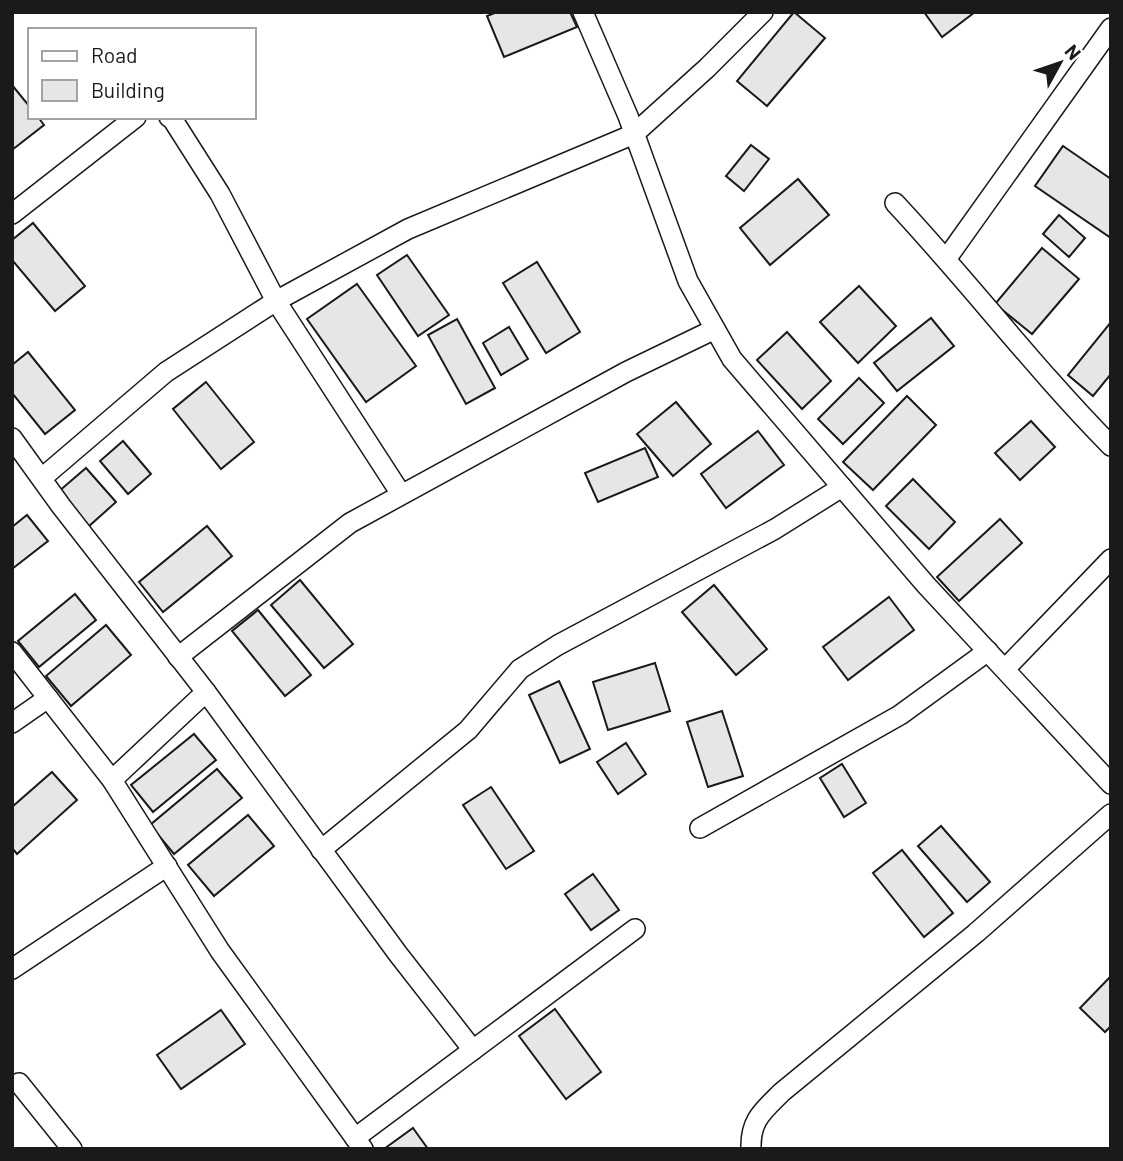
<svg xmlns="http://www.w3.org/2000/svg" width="1123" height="1161" viewBox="0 0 1123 1161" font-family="Barlow,sans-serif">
<rect width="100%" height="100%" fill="#fff"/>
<g fill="#e6e6e6" stroke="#1a1a1a" stroke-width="2">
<path d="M 497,12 L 570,12 L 577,27 L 504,57 L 487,16 Z"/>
<path d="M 794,12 L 825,38 L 767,106 L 737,81 Z"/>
<path d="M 924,12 L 975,12 L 942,37 Z"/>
<path d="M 12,85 L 30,107 L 30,117 L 38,117 L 44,125 L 12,150 Z"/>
<path d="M 751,145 L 769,159 L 744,191 L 726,176 Z"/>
<path d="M 1063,146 L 1111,179 L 1111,238 L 1035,186 Z"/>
<path d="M 798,179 L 829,215 L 770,265 L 740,228 Z"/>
<path d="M 1059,215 L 1085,238 L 1069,257 L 1043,234 Z"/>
<path d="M 33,223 L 85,286 L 55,311 L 12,260 L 12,240 Z"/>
<path d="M 1042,248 L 1079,279 L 1032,334 L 995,304 Z"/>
<path d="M 407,255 L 449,315 L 418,336 L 377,275 Z"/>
<path d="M 537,262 L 580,332 L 546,353 L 503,283 Z"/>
<path d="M 357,284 L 416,366 L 366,402 L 307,319 Z"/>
<path d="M 859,286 L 896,326 L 858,363 L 820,322 Z"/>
<path d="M 931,318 L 954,346 L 897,391 L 874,363 Z"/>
<path d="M 457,319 L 495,388 L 466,404 L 428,335 Z"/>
<path d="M 1111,322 L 1111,374 L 1093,396 L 1068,375 Z"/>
<path d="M 509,327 L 528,359 L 501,375 L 483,343 Z"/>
<path d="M 787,332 L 831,381 L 802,409 L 757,360 Z"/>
<path d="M 28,352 L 75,410 L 45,434 L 12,393 L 12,365 Z"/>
<path d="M 859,378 L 884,403 L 843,444 L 818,419 Z"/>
<path d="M 206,382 L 254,442 L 221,469 L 173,409 Z"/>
<path d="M 907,396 L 936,425 L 873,490 L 843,462 Z"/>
<path d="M 676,402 L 711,444 L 673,476 L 637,434 Z"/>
<path d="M 1031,421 L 1055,447 L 1020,480 L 995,453 Z"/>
<path d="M 758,431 L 784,465 L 726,508 L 701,474 Z"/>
<path d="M 123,441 L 151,474 L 128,494 L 100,461 Z"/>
<path d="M 645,448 L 658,477 L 598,502 L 585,473 Z"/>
<path d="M 86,468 L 116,502 L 88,527 L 58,492 Z"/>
<path d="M 913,479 L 955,522 L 929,549 L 886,506 Z"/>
<path d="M 27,515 L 48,541 L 12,569 L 12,527 Z"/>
<path d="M 1000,519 L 1022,543 L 959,601 L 937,577 Z"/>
<path d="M 207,526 L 232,556 L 163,612 L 139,582 Z"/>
<path d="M 300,580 L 353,644 L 324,668 L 271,605 Z"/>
<path d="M 714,585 L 767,649 L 736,675 L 682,612 Z"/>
<path d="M 75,594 L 96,620 L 39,667 L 18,641 Z"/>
<path d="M 889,597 L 914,630 L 848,680 L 823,647 Z"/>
<path d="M 258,610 L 311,675 L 285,696 L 232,631 Z"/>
<path d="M 106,625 L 131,655 L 71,706 L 46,676 Z"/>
<path d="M 655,663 L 670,711 L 608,730 L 593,682 Z"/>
<path d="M 559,681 L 590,749 L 560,763 L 529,695 Z"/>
<path d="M 722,711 L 743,776 L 708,787 L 687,722 Z"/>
<path d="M 194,734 L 216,760 L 153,812 L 131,785 Z"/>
<path d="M 626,743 L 646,774 L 618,794 L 597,762 Z"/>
<path d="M 842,764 L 866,803 L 844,817 L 820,778 Z"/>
<path d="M 217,769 L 242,798 L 174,854 L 150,825 Z"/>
<path d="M 52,772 L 77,800 L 17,854 L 12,848 L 12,807 Z"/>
<path d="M 491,787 L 534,851 L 506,869 L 463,805 Z"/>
<path d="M 248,815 L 274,846 L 214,896 L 188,865 Z"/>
<path d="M 941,826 L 990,882 L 967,902 L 918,846 Z"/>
<path d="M 902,850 L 953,913 L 924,937 L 873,873 Z"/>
<path d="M 593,874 L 619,910 L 591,930 L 565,894 Z"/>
<path d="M 1111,976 L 1111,1026 L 1105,1032 L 1080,1008 Z"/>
<path d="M 555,1009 L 601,1072 L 566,1099 L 519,1036 Z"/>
<path d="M 221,1010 L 245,1044 L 181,1089 L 157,1055 Z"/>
<path d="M 413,1128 L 428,1149 L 384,1149 Z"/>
</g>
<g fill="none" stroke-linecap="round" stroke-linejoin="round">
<defs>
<g id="minor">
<path d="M 583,12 L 628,116 L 688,281 L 732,359 L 926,585 L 1111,784"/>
<path d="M 169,117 L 173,120 L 220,194 L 276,301 L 401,494"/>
<path d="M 895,203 C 969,282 1035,369 1111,446"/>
<path d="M 12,214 L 136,117"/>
<path d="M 947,258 L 1111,28"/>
<path d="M 12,438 L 61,506 L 206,692 L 398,954 L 473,1050"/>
<path d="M 42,478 L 166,372 L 276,301 L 408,229 L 634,134 L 707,68 L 763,12"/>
<path d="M 12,652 L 112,780 L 220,951 L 363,1149"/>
<path d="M 178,657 L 350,523 L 626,372 L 715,329"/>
<path d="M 1005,669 L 1111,559"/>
<path d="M 12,723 L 48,698"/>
<path d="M 112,780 L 206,692"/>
<path d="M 700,828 L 900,715 L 988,651"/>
<path d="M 321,850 L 468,730 L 520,669 L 558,645 L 775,529 L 842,487"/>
<path d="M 12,969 L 167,866"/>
<path d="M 19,1083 L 72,1149"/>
<path d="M 355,1138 L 635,929"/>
<path d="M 751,1149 C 750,1120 763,1111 782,1092 L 976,933 L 1111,814"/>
</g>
</defs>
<use href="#minor" stroke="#1a1a1a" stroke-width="22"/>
<use href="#minor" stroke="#fff" stroke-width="19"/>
</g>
<rect width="1123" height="1161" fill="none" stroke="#1a1a1a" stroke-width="28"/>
<rect x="28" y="28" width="228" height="91" fill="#ffffff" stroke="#a3a3a3" stroke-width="2"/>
<rect x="42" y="51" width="35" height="10" fill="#ffffff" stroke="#a3a3a3" stroke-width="2"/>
<text x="91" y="63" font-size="21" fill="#1a1a1a">Road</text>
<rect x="42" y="80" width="35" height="21" fill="#e6e6e6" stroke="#a3a3a3" stroke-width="2"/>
<text x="91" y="98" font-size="21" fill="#1a1a1a">Building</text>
<g transform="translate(1060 63) rotate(50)" stroke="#ffffff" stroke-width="5" paint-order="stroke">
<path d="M0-5L12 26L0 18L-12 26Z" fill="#1a1a1a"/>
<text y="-10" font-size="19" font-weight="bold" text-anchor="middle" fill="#1a1a1a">N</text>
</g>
</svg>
